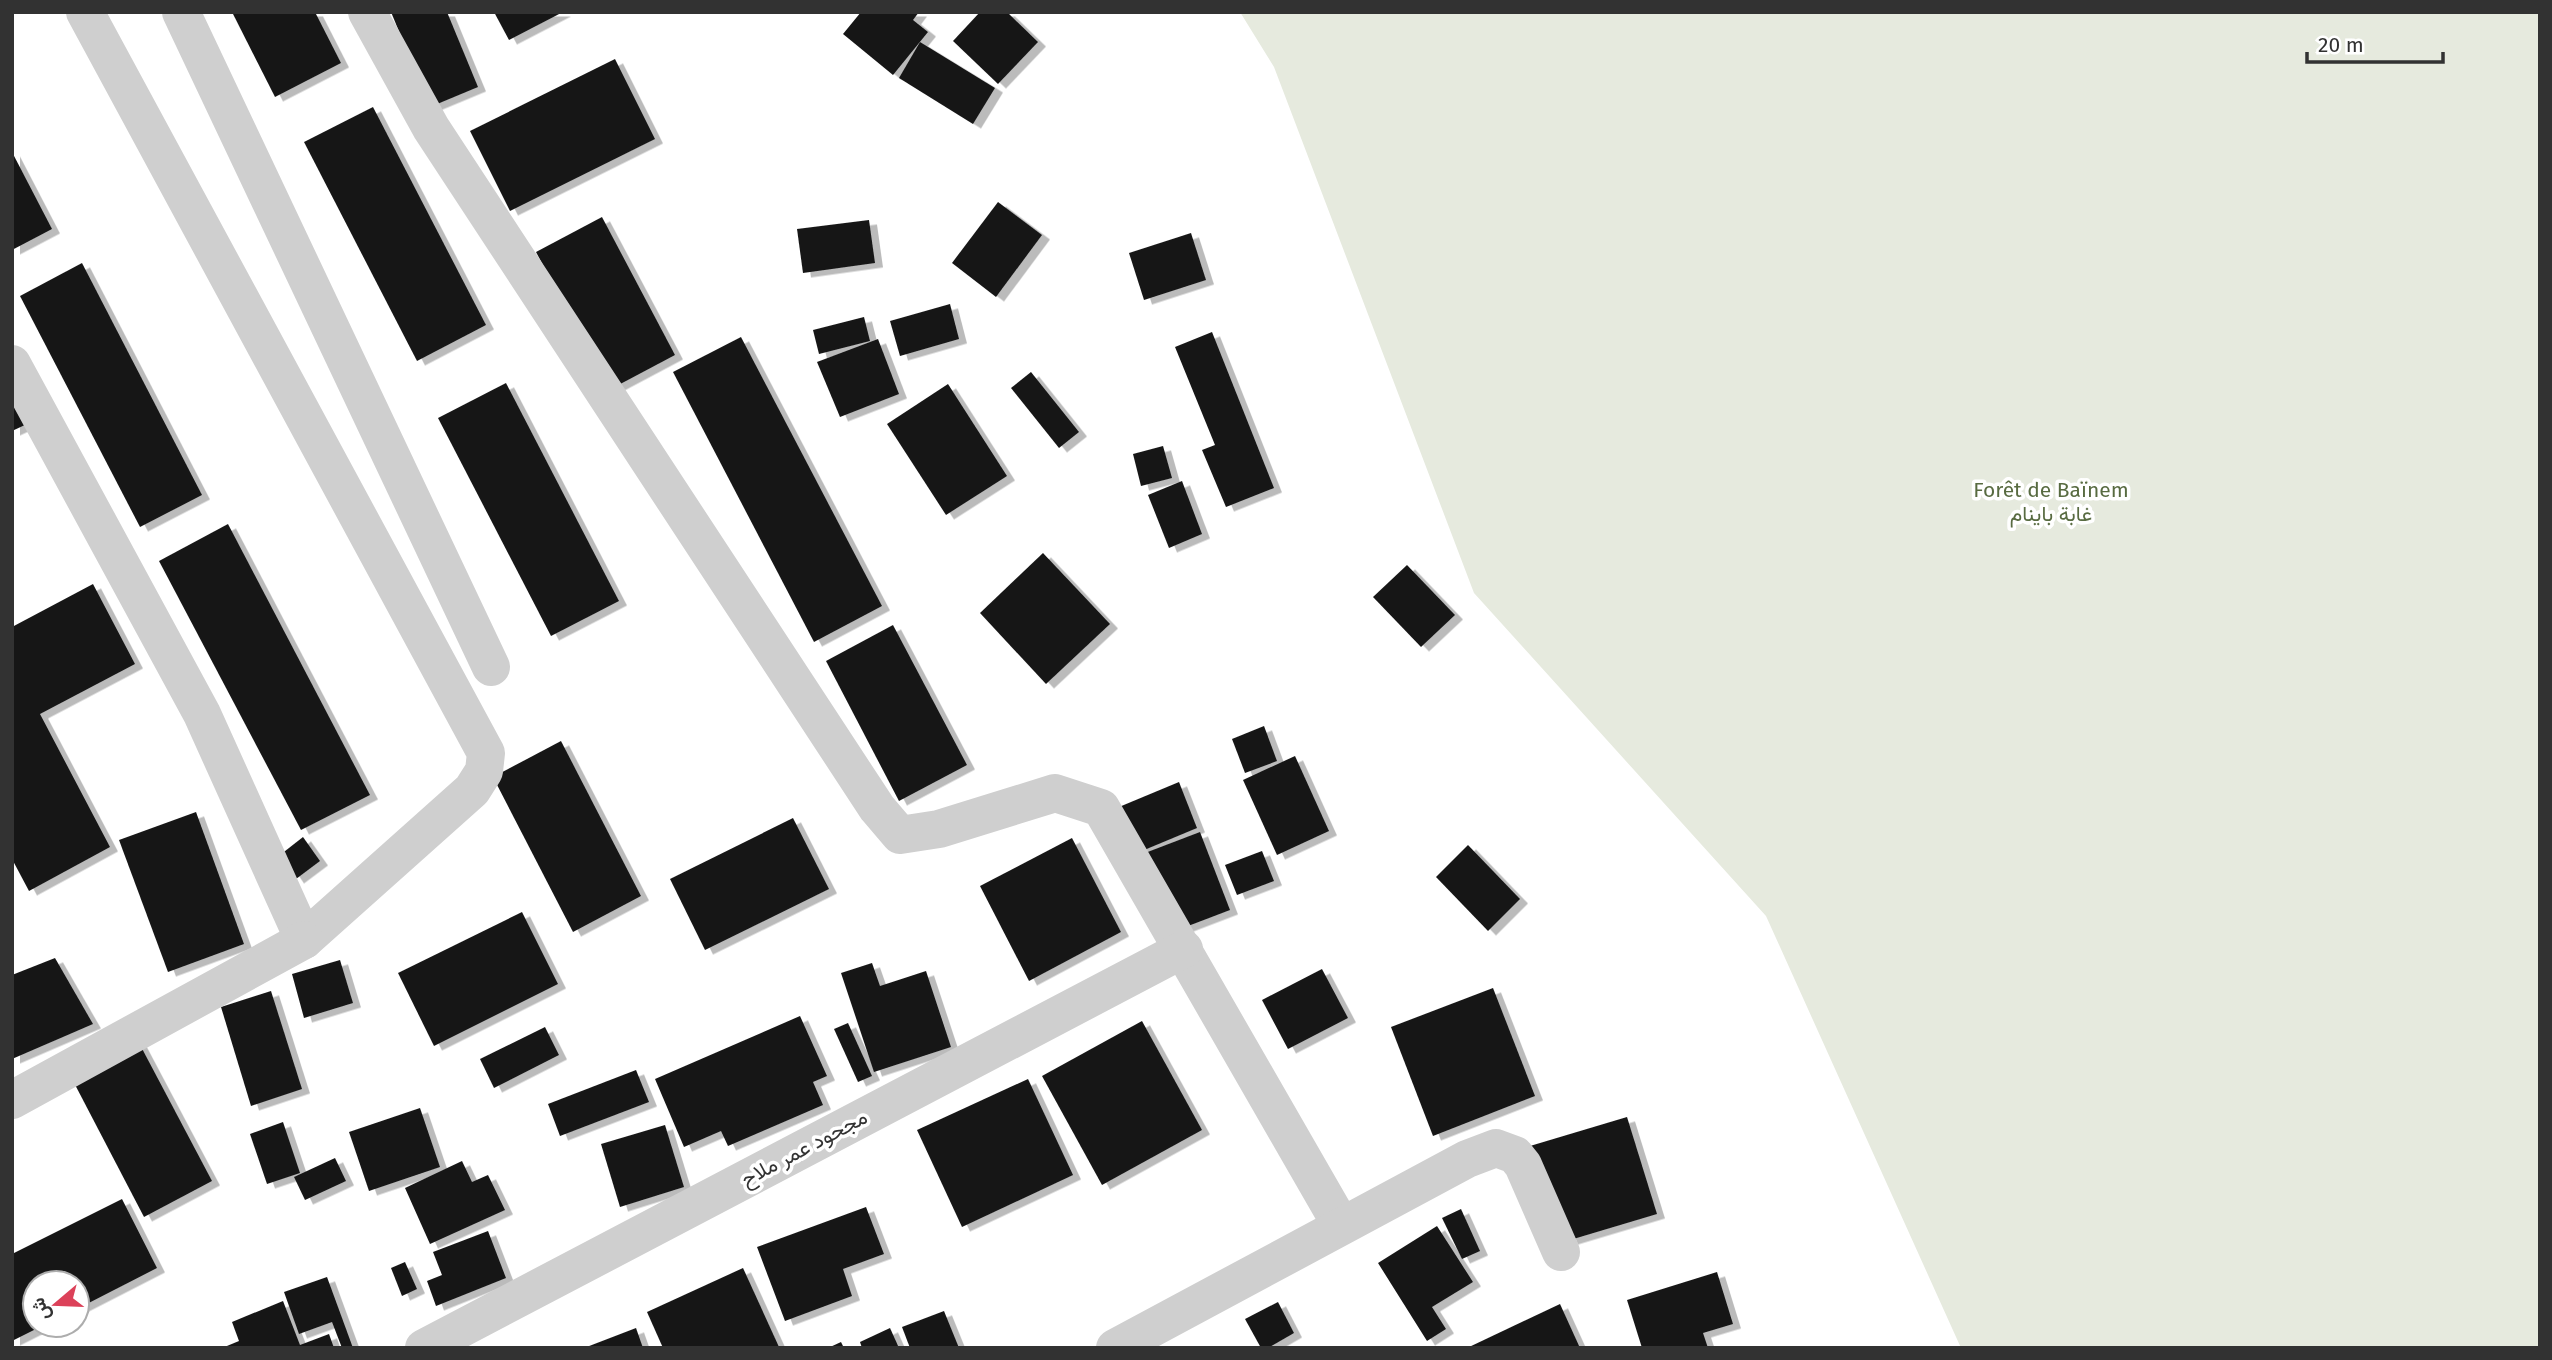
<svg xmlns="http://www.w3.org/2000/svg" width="2552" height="1360" viewBox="0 0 2552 1360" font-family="'Fira Sans',Vazirmatn,sans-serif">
<defs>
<filter id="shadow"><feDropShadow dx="8" dy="4.5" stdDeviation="0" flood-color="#0004"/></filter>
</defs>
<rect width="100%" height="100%" fill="#fff"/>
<path fill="#e6eade" d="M 1240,12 L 2540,12 L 2540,1348 L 1961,1348 L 1766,916 L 1474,593 L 1274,67 Z"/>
<g fill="#191919" filter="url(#shadow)">
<path d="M 232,12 L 315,12 L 341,63 L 275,97 Z"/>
<path d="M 391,12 L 447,12 L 478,87 L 430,107 Z"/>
<path d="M 494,12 L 563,12 L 509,40 Z"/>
<path d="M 861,12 L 919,12 L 913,20 L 928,32 L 893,75 L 843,34 Z"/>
<path d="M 980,12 L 1007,12 L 1038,42 L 998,84 L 953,41 Z"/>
<path d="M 920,42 L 995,88 L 973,124 L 899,78 Z"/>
<path d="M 615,59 L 655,139 L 510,211 L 470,131 Z"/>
<path d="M 373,107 L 486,325 L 417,361 L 304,142 Z"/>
<path d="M 12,152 L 52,229 L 12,250 Z"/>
<path d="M 998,202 L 1042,235 L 996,297 L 952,263 Z"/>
<path d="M 602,217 L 675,355 L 609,390 L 536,252 Z"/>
<path d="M 869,220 L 875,263 L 803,273 L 797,229 Z"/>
<path d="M 1191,233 L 1206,280 L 1144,300 L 1129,253 Z"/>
<path d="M 82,263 L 202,495 L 140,527 L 20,296 Z"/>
<path d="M 950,304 L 959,339 L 900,356 L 890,321 Z"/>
<path d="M 864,317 L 870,341 L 819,354 L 813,330 Z"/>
<path d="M 1212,332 L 1274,488 L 1226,507 L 1202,450 L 1215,445 L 1175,347 Z"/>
<path d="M 741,337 L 882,606 L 814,642 L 673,372 Z"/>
<path d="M 878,339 L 899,394 L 840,417 L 817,362 Z"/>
<path d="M 1031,372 L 1079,432 L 1059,448 L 1011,388 Z"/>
<path d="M 506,383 L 619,601 L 551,636 L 438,418 Z"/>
<path d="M 948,384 L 1007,476 L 946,515 L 887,424 Z"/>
<path d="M 12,394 L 27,424 L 12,431 Z"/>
<path d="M 1163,446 L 1172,478 L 1141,486 L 1133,454 Z"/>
<path d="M 1182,481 L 1202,534 L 1169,548 L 1148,495 Z"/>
<path d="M 228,524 L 370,795 L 301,830 L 159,561 Z"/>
<path d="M 1043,553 L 1110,624 L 1046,684 L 980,613 Z"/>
<path d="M 1407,565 L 1455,615 L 1421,647 L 1373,597 Z"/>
<path d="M 93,584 L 135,664 L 40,714 L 110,847 L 29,891 L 12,859 L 12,627 Z"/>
<path d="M 893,625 L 967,765 L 899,801 L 826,661 Z"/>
<path d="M 1264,726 L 1277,761 L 1245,773 L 1232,739 Z"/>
<path d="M 561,741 L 641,896 L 573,932 L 493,777 Z"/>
<path d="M 1295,756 L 1329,831 L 1277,855 L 1243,780 Z"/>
<path d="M 1179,782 L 1197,828 L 1137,853 L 1119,807 Z"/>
<path d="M 196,812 L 244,944 L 168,972 L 119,840 Z"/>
<path d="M 793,818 L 829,889 L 705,950 L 670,879 Z"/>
<path d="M 1200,832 L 1230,910 L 1175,931 L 1145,853 Z"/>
<path d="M 303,837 L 320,861 L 296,879 L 280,855 Z"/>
<path d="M 1072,838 L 1121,932 L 1029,981 L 980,886 Z"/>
<path d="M 1468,845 L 1520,899 L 1488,931 L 1436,877 Z"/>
<path d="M 1262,851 L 1274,881 L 1237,895 L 1225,865 Z"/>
<path d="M 522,912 L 558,984 L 434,1046 L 398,973 Z"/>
<path d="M 55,958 L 93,1024 L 12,1059 L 12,975 Z"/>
<path d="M 340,960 L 353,1003 L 304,1018 L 292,974 Z"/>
<path d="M 872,963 L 880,986 L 926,971 L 951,1047 L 874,1072 L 841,973 Z"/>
<path d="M 1322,969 L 1348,1018 L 1288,1049 L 1262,1000 Z"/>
<path d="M 1493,988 L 1535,1096 L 1433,1136 L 1391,1027 Z"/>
<path d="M 271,991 L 302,1089 L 251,1106 L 221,1007 Z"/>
<path d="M 800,1016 L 827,1076 L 813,1082 L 823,1105 L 728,1146 L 721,1131 L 684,1147 L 655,1079 Z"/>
<path d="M 1142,1021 L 1202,1130 L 1102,1185 L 1042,1076 Z"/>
<path d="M 848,1023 L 872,1076 L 858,1082 L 834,1029 Z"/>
<path d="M 545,1027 L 559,1055 L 494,1088 L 480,1059 Z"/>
<path d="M 138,1041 L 212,1181 L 144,1217 L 71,1077 Z"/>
<path d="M 636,1070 L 649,1102 L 560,1136 L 548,1104 Z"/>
<path d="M 1028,1079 L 1073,1175 L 962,1227 L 917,1130 Z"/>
<path d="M 420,1108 L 440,1167 L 369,1191 L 349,1132 Z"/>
<path d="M 1627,1117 L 1657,1214 L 1570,1240 L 1530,1146 Z"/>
<path d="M 283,1122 L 300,1173 L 267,1184 L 250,1134 Z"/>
<path d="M 665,1125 L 684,1187 L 620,1207 L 601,1144 Z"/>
<path d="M 335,1158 L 346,1181 L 305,1200 L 294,1177 Z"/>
<path d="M 462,1161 L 472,1182 L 488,1175 L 505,1210 L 430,1244 L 405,1188 Z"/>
<path d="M 122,1199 L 157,1268 L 77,1309 L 77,1283 L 35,1283 L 35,1325 L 44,1325 L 12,1341 L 12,1254 Z"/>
<path d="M 866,1207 L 884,1254 L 843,1269 L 852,1296 L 785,1321 L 757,1247 Z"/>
<path d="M 1461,1209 L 1480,1251 L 1462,1259 L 1442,1218 Z"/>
<path d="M 1437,1226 L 1473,1282 L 1432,1307 L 1446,1329 L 1427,1341 L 1378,1263 Z"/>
<path d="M 488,1231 L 506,1278 L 436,1306 L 427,1281 L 442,1275 L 433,1252 Z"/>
<path d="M 405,1262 L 417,1289 L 402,1296 L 391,1268 Z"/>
<path d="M 743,1268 L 779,1347 L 663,1348 L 647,1312 Z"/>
<path d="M 1717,1272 L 1733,1324 L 1703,1333 L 1708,1348 L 1642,1348 L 1627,1300 Z"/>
<path d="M 327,1277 L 353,1348 L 342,1348 L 332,1322 L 299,1334 L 284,1292 Z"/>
<path d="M 283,1301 L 300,1345 L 329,1334 L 334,1348 L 222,1348 L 239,1341 L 232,1322 Z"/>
<path d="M 1278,1302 L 1294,1333 L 1268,1348 L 1261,1348 L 1245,1319 Z"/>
<path d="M 1560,1304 L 1580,1348 L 1467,1348 Z"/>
<path d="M 944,1311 L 959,1348 L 910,1348 L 902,1327 Z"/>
<path d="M 636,1328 L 643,1348 L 584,1348 Z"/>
<path d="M 890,1328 L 899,1348 L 862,1348 L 860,1342 Z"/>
<path d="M 841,1342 L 844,1348 L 828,1348 Z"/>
</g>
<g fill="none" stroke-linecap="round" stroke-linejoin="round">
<g stroke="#cfcfcf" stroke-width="38">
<path d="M 181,12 L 491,667"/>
<path d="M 367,12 L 431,128 L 877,808 L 900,835 L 939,829 L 1055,793 L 1101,808 L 1341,1225"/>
<path d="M 12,364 L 202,714 L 304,940 L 472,790 L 484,771 L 486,753 L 85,12"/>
<path d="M 12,1100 L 304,940"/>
<path d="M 424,1348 L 1184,949"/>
<path d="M 1115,1348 L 1467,1159 L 1496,1148 L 1515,1155 L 1523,1165 L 1561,1252"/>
</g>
</g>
<g text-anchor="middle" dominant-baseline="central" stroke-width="7" stroke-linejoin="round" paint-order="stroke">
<g font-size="21" fill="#586b41" stroke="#fff">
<text x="2051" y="490">Forêt de Baïnem<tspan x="2051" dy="24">غابة باينام</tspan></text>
</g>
<g font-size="21" fill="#323232" stroke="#fff">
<text transform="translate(804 1148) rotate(-28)">مجحود عمر ملاح</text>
</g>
</g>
<rect width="2552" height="1360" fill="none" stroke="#323232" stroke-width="28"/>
<g transform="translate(56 1304) rotate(251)"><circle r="33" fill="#ffffff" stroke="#adadad" stroke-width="2"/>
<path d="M0-5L12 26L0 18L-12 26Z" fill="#dc4159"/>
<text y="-10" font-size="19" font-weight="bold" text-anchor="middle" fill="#323232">ش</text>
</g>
<path d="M2307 52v10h136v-10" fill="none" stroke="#323232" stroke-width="3.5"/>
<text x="2318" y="52" font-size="21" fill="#323232" stroke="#ffffff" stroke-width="5" paint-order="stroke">20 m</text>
</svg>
